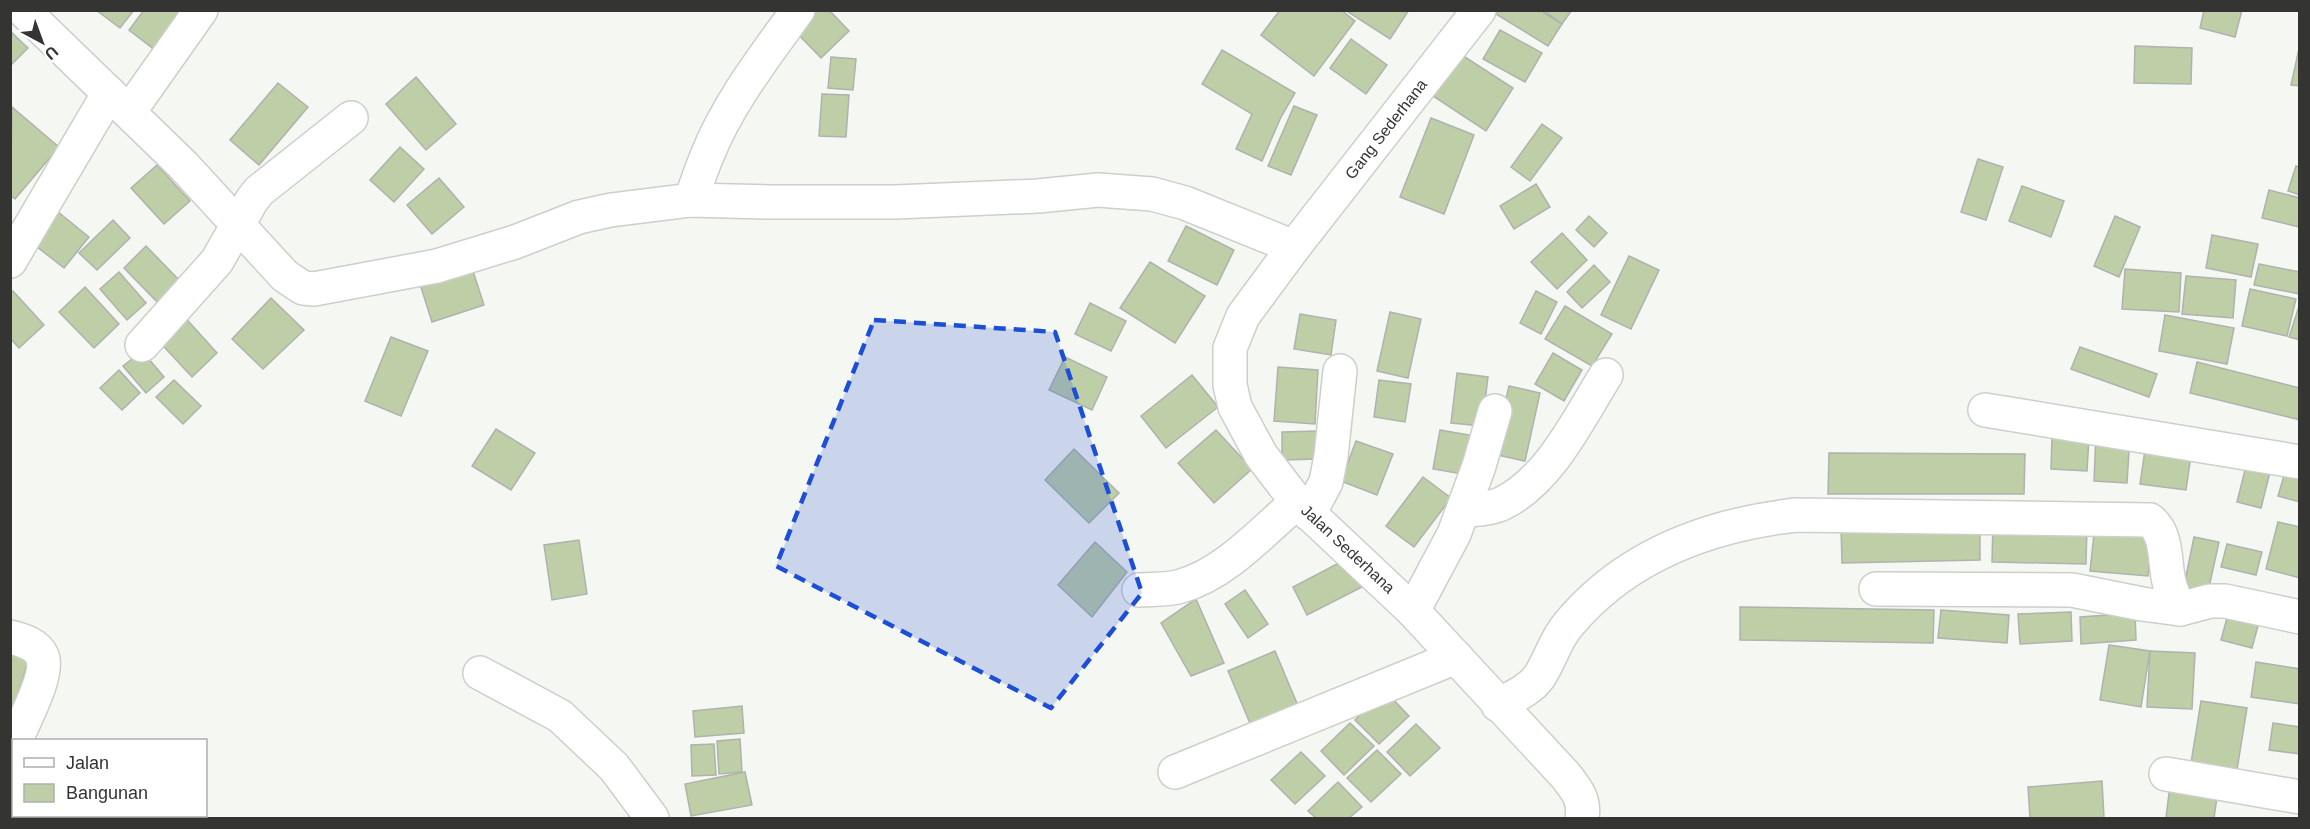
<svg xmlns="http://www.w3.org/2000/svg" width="2310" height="829" viewBox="0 0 2310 829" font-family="Helvetica,sans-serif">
<rect width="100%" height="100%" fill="#f5f7f2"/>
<g fill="#becea7" stroke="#afb2ad" stroke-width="1.5">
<path d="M 96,10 L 134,10 L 120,28 Z"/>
<path d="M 144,10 L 189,10 L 160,54 L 129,30 Z"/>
<path d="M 816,10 L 829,10 L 849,31 L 821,58 L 795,31 Z"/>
<path d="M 1280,10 L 1341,10 L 1355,21 L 1314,76 L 1261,35 Z"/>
<path d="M 1345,10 L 1409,10 L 1390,39 Z"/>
<path d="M 1499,10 L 1540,10 L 1562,24 L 1548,46 L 1496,14 Z"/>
<path d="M 1543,10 L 1572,10 L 1562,24 Z"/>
<path d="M 2204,10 L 2242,10 L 2235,37 L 2200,28 Z"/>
<path d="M 1500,30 L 1542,53 L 1525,82 L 1483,59 Z"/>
<path d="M 10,31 L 28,48 L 10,66 Z"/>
<path d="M 1351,39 L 1387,65 L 1366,94 L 1330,68 Z"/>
<path d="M 2300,44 L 2300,86 L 2291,85 Z"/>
<path d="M 2135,46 L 2192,48 L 2191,84 L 2134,83 Z"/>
<path d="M 1222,50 L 1295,93 L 1281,117 L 1262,161 L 1236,149 L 1252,114 L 1202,84 Z"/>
<path d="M 1454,50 L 1513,88 L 1486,131 L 1427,92 Z"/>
<path d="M 831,57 L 856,59 L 853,90 L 828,88 Z"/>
<path d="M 416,77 L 456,124 L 426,150 L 386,104 Z"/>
<path d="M 278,83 L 308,107 L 259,165 L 230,140 Z"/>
<path d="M 822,94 L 849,95 L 846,137 L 819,136 Z"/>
<path d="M 1294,106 L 1317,115 L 1291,175 L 1268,166 Z"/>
<path d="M 12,107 L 59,147 L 15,199 L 10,195 Z"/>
<path d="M 1431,118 L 1474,135 L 1444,214 L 1400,197 Z"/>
<path d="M 1542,124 L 1562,138 L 1530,181 L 1511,167 Z"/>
<path d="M 400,147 L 424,169 L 394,202 L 370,180 Z"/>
<path d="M 1978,159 L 2003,167 L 1986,220 L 1961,212 Z"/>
<path d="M 157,165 L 190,201 L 164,224 L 131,188 Z"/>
<path d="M 2296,166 L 2300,167 L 2300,195 L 2288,191 Z"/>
<path d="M 439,178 L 464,207 L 432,234 L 407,205 Z"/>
<path d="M 1536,184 L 1550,207 L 1514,229 L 1500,206 Z"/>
<path d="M 2022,186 L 2064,201 L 2051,237 L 2009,221 Z"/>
<path d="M 2269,190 L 2300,198 L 2299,227 L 2262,218 Z"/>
<path d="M 52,207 L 89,237 L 64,268 L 27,239 Z"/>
<path d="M 1589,216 L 1607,233 L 1594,247 L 1576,230 Z"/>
<path d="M 2115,216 L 2140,227 L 2119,277 L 2094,266 Z"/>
<path d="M 113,220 L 130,238 L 97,270 L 79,253 Z"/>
<path d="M 1186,226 L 1234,250 L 1217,285 L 1168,261 Z"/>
<path d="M 1562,233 L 1587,260 L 1557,289 L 1531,262 Z"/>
<path d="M 2212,235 L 2258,244 L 2251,277 L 2206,268 Z"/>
<path d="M 146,246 L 181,282 L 159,304 L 124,268 Z"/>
<path d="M 1629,256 L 1659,270 L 1631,329 L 1601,315 Z"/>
<path d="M 1150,262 L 1205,296 L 1175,343 L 1120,308 Z"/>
<path d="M 2259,264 L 2300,272 L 2300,294 L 2254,285 Z"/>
<path d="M 1594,265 L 1610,282 L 1582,308 L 1567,292 Z"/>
<path d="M 472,268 L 484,305 L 432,322 L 420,284 Z"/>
<path d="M 2125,269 L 2181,273 L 2179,312 L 2122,309 Z"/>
<path d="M 119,272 L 146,303 L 127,320 L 100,289 Z"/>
<path d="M 2186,276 L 2236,280 L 2233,318 L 2182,314 Z"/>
<path d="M 85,287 L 119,324 L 94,348 L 59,312 Z"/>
<path d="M 2250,289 L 2296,299 L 2287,336 L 2242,326 Z"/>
<path d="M 13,291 L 44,325 L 19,348 L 10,338 L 10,293 Z"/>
<path d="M 1536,291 L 1557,302 L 1541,334 L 1520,323 Z"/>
<path d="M 271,298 L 304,330 L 263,369 L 232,339 Z"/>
<path d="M 1090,303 L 1126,321 L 1111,351 L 1075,334 Z"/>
<path d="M 2300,303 L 2300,340 L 2289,337 Z"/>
<path d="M 1565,306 L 1612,334 L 1592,366 L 1545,339 Z"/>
<path d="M 1390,312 L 1421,319 L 1408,378 L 1377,371 Z"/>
<path d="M 181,313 L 217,353 L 192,377 L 154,336 Z"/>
<path d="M 1300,314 L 1336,320 L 1331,355 L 1294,349 Z"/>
<path d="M 2165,315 L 2234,328 L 2227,364 L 2159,351 Z"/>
<path d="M 391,337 L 428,351 L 401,416 L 365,401 Z"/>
<path d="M 2080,347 L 2157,374 L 2149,397 L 2071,369 Z"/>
<path d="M 142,351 L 164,377 L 146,393 L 123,366 Z"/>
<path d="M 1553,353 L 1582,370 L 1564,401 L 1535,384 Z"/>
<path d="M 1065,357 L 1107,377 L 1092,410 L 1049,390 Z"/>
<path d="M 2197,362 L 2300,388 L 2300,420 L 2190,393 Z"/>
<path d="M 1278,367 L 1318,370 L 1315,424 L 1274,421 Z"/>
<path d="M 119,370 L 140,393 L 122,410 L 100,388 Z"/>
<path d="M 1457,373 L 1488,377 L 1482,426 L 1451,423 Z"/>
<path d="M 1192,375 L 1218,407 L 1166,448 L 1141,416 Z"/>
<path d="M 174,380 L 201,406 L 183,424 L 156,397 Z"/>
<path d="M 1379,380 L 1411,384 L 1405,422 L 1374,417 Z"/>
<path d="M 1509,386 L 1540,393 L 1525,461 L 1493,454 Z"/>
<path d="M 496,429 L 535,453 L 511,490 L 472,466 Z"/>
<path d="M 1216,430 L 1252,469 L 1214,503 L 1178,463 Z"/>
<path d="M 1440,430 L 1475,436 L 1468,475 L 1433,469 Z"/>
<path d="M 1317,431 L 1318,459 L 1282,460 L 1282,432 Z"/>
<path d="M 2096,433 L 2130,435 L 2127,483 L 2094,481 Z"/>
<path d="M 2052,436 L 2089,437 L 2087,471 L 2051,469 Z"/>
<path d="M 1356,441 L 1393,454 L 1377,495 L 1341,481 Z"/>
<path d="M 2146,443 L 2192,449 L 2186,490 L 2140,484 Z"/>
<path d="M 1074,449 L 1119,493 L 1089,523 L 1045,480 Z"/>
<path d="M 1829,453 L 2025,454 L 2024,494 L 1828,494 Z"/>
<path d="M 2247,462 L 2271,468 L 2261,508 L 2237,502 Z"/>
<path d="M 2288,462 L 2300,466 L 2300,502 L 2278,496 Z"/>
<path d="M 1423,477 L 1451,498 L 1414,547 L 1386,526 Z"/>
<path d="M 1993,522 L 2087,524 L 2086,564 L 1992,562 Z"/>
<path d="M 2278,522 L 2300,527 L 2300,578 L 2266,569 Z"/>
<path d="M 1980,523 L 1980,560 L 1842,563 L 1841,527 Z"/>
<path d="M 2095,525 L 2153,531 L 2148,576 L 2090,571 Z"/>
<path d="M 2194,537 L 2219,542 L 2206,601 L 2182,596 Z"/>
<path d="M 579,540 L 587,594 L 552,600 L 544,545 Z"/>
<path d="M 1095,542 L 1127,572 L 1092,617 L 1058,585 Z"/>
<path d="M 2227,544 L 2262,552 L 2256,575 L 2221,567 Z"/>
<path d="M 1352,556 L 1366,585 L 1307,615 L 1293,587 Z"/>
<path d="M 1245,590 L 1268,624 L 1248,638 L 1225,604 Z"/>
<path d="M 1196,599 L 1224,663 L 1191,676 L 1161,623 Z"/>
<path d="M 2231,603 L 2262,611 L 2252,648 L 2221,640 Z"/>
<path d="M 1740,607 L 1934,610 L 1933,643 L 1740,640 Z"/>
<path d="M 1941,610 L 2009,615 L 2007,643 L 1938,638 Z"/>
<path d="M 2071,612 L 2072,641 L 2020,644 L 2018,614 Z"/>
<path d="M 2135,613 L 2136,640 L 2081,644 L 2080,617 Z"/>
<path d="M 2109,645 L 2150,651 L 2141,707 L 2100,700 Z"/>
<path d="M 10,649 L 30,654 L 10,722 Z"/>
<path d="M 1275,651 L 1299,708 L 1252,728 L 1228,671 Z"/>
<path d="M 2150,651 L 2195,653 L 2192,709 L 2147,707 Z"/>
<path d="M 2256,662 L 2300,669 L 2300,704 L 2251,697 Z"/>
<path d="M 1385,691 L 1409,716 L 1379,744 L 1355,720 Z"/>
<path d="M 2201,701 L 2247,708 L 2236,776 L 2190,769 Z"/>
<path d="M 742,706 L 744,733 L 695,737 L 693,711 Z"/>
<path d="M 1350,723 L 1374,746 L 1344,775 L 1321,751 Z"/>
<path d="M 2273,723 L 2300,727 L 2300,754 L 2269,750 Z"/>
<path d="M 1416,724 L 1440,748 L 1410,776 L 1387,752 Z"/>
<path d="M 740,739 L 742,772 L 719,774 L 717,741 Z"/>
<path d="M 714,744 L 716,775 L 692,776 L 691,745 Z"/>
<path d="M 1377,750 L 1401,774 L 1371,802 L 1347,778 Z"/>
<path d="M 1301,752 L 1325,776 L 1295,804 L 1271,780 Z"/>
<path d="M 745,772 L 752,805 L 691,816 L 685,784 Z"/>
<path d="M 2102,781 L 2104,818 L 2030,818 L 2028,787 Z"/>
<path d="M 1338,782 L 1362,807 L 1349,818 L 1316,818 L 1308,811 Z"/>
<path d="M 2170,785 L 2218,790 L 2214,818 L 2166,818 Z"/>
</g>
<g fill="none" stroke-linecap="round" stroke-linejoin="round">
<defs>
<g id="minor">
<path d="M 23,10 L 183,165 L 285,276 L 303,288 L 314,289 L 437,266 L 515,242 L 579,217 L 611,210 L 691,200 L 769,202 L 896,202 L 1038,196 L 1098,190 L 1152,194 L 1185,203 L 1294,247"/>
<path d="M 1479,10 L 1294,247 L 1243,316 L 1230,348 L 1230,385 L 1235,407 L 1261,455 L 1297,502 L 1413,611 L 1566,776 C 1577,790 1585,800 1582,818"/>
<path d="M 129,112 L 201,10"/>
<path d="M 691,200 C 696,185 701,170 707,156 C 728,103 765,56 798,10"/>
<path d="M 10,261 L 109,93"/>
<path d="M 142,345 L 217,261 L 252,200 L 259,191 L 351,118"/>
<path d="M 1985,410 L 2300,462"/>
<path d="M 1463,511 C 1475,509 1492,509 1503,503 C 1550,480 1579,418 1606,375"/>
<path d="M 1309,514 L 1326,482 L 1331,456 L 1340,371"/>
<path d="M 1876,589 L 2072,590 L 2142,604 L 2180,609"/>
<path d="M 1139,590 C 1153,589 1169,590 1181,586 C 1225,574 1263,531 1297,502"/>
<path d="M 1413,611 L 1454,534 L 1479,466 L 1495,411"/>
<path d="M 10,637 C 22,640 37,644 42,656 C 50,674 23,722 16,740"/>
<path d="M 480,673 L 560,716 L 614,767 L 652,818"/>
<path d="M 1498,705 C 1512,697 1529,691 1539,677 C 1550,661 1555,640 1568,625 C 1625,556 1709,525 1796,515 L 2150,520 C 2168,535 2164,560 2169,582 C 2171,592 2176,600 2180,609 L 2210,601 L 2225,601 L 2300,617"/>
<path d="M 1175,772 L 1456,657"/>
<path d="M 2166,774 L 2300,797"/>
</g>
</defs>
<use href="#minor" stroke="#cccfca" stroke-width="36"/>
<use href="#minor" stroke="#fff" stroke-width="33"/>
</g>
<path fill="#1d4ed8" fill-opacity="0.2" stroke="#1d4ed8" stroke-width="4.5" stroke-dasharray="12 8" stroke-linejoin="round" d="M 874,320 L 1055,332 L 1142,593 L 1051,708 L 776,566 Z"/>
<g text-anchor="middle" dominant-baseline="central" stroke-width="6" stroke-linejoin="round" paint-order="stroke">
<g font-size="16" fill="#343533" stroke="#fff">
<text transform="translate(1386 129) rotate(-52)">Gang Sederhana</text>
<text transform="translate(1348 549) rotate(43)">Jalan Sederhana</text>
</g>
</g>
<rect width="2310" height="829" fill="none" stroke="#343533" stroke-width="24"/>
<rect x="12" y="739" width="195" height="78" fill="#ffffff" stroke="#aeaead" stroke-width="1.5"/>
<rect x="24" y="758" width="30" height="9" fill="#ffffff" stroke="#aeaead" stroke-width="1.5"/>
<text x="66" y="769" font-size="18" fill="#343533">Jalan</text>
<rect x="24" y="784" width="30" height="18" fill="#becea7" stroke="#aeaead" stroke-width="1.5"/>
<text x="66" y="799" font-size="18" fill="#343533">Bangunan</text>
<g transform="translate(42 42) rotate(139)" stroke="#ffffff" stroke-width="4.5" paint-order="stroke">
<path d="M0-4.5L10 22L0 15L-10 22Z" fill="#343533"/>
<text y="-9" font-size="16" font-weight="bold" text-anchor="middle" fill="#343533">U</text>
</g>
</svg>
